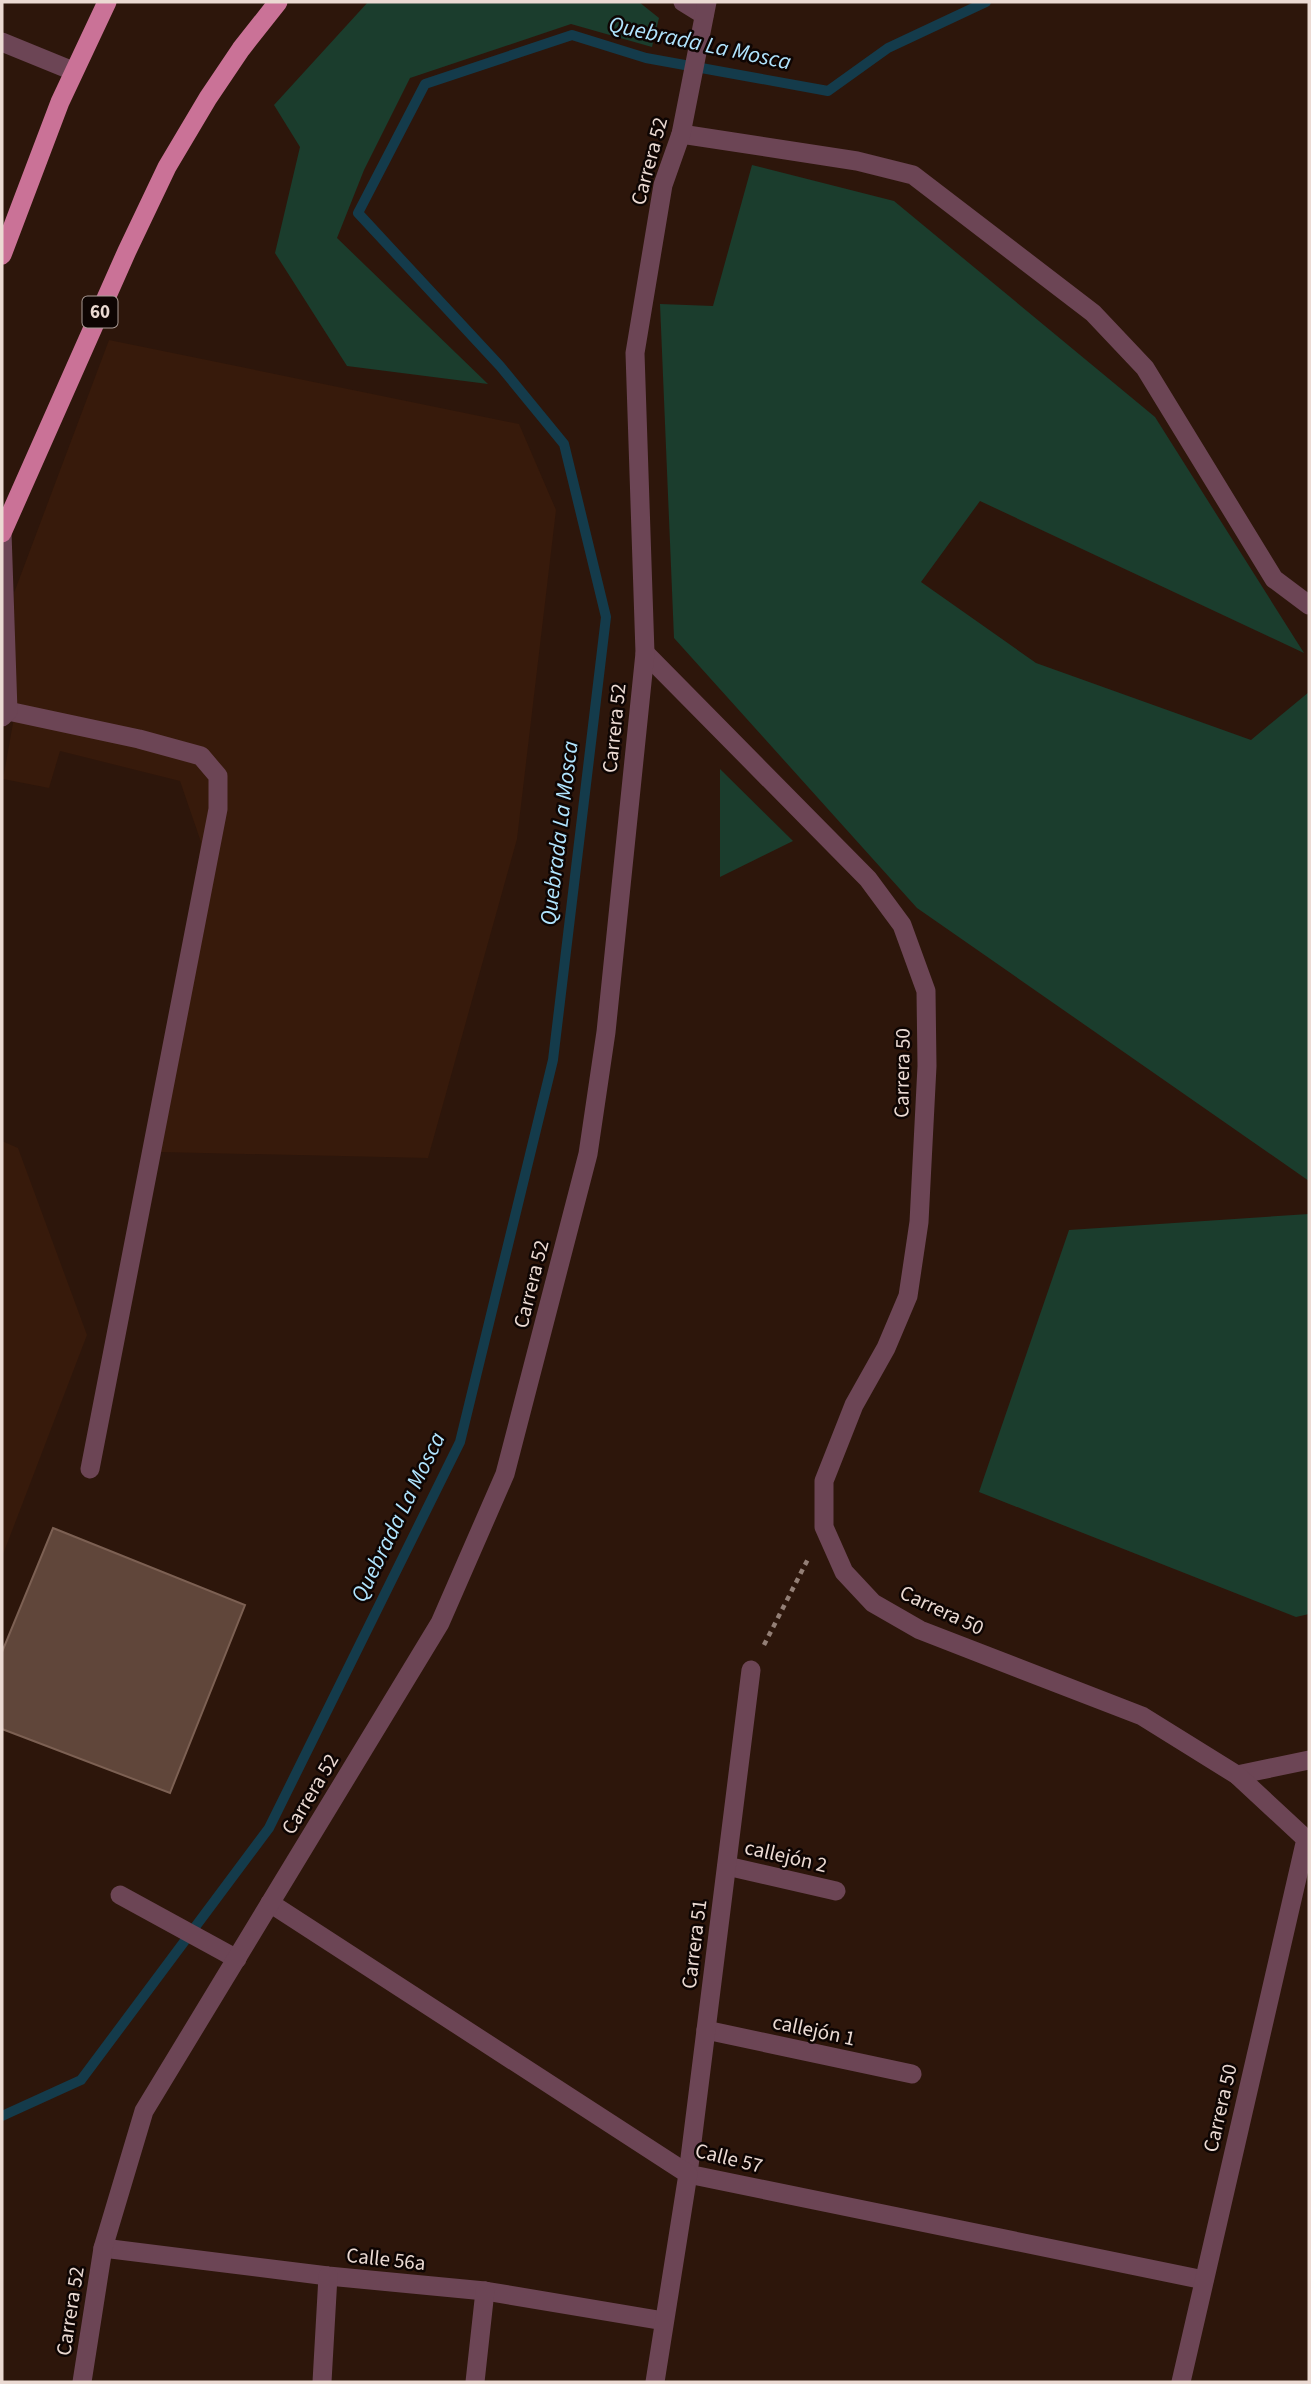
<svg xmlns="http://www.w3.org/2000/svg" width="1311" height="2384" viewBox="0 0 1311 2384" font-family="'Source Sans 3',sans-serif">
<rect width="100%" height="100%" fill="#2d160b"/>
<g fill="#371a0b">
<path d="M 109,340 L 519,424 L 556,510 L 517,839 L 428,1158 L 160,1152 L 201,842 L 180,781 L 60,751 L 49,788 L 3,779 L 15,712 L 14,593 Z"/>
<path d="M 2,1141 L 18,1148 L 87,1335 L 2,1557 Z"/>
</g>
<g fill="#1b3d2d">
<path d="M 368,2 L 639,2 L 659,18 L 652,47 L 571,24 L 410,78 L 364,170 L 337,238 L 488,384 L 347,366 L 275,253 L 300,147 L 274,105 Z"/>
<path d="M 752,165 L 894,201 L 1155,417 L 1304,653 L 980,501 L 921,582 L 1036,663 L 1251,740 L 1309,692 L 1309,1181 L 917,908 L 674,638 L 660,304 L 713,306 Z"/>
<path d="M 720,769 L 793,841 L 720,877 Z"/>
<path d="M 1309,1214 L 1309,1614 L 1296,1617 L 979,1492 L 1069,1230 Z"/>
</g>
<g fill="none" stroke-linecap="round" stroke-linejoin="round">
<path stroke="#143b4b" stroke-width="10" d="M 2,2116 L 81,2080 L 269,1828 L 460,1442 L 553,1060 L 606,617 L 564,444 L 500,366 L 358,213 L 425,84 L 572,35 L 646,58 L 828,91 L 888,48 L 986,2"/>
</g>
<path fill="#60463a" stroke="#7c6053" stroke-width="2" d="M 53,1528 L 245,1605 L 170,1793 L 2,1729 L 2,1652 Z"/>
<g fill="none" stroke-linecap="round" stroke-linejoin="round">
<path stroke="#937f76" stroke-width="4.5" stroke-dasharray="5 5" stroke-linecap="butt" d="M 764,1645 L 808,1559"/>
<g stroke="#6c4555" stroke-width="19">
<path d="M 8,711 L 139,739 L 201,756 L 218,776 L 218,809 L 90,1469"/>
<path d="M 2,717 L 8,711 L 2,532"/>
<path d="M 727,1866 L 836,1891"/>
<path d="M 120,1895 L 237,1959"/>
<path d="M 706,2030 L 912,2074"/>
</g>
<g stroke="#6c4555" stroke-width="19">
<path d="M 683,2 L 704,15"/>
<path d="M 2,42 L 73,71"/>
<path d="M 681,134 L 857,161 L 913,175 L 1093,313 L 1145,368 L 1274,579 L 1309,605"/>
<path d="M 751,1670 L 688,2174 L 1204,2280"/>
<path d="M 1237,1775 L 1309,1760"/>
<path d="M 103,2248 L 328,2276 L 485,2291 L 664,2321"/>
<path d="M 322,2382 L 328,2276"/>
<path d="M 475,2382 L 485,2291"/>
</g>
<g stroke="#6c4555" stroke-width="19">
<path d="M 645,653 L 868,879 L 902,925 L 926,991 L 927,1066 L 919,1222 L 908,1296 L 886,1348 L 854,1405 L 824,1481 L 824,1527 L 844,1572 L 873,1603 L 920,1630 L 1142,1716 L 1237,1775 L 1306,1839 L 1181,2382"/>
<path d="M 270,1903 L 688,2174 L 655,2382"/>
<path d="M 82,2382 L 103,2248 L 144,2111 L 440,1623 L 505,1474 L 588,1154 L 606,1032 L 645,653 L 635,353 L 663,185 L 681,134 L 707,2"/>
</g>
<g stroke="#ca7297" stroke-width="19">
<path d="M 2,255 L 60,102 L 107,2"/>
<path d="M 2,533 L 127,251 L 167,167 L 208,98 L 241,49 L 278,2"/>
</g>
</g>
<g text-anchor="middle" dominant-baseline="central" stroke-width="5" stroke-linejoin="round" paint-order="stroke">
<rect fill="#0e0503" stroke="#a99a95" stroke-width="2" x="82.5" y="296.5" width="35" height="31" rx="5"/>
<g font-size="19" font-weight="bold" fill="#ebdad3">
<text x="100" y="312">60</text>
</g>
<g font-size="21" fill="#ebdad3" stroke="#0e0503">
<text transform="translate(649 161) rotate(-75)">Carrera 52</text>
<text transform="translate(614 728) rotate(-84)">Carrera 52</text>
<text transform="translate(902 1073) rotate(-89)">Carrera 50</text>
<text transform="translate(531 1284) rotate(-76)">Carrera 52</text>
<text transform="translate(942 1610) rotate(25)">Carrera 50</text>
<text transform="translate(310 1794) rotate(-59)">Carrera 52</text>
<text transform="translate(786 1856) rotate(13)">callejón 2</text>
<text transform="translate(694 1944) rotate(-83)">Carrera 51</text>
<text transform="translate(814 2030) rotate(12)">callejón 1</text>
<text transform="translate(1220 2108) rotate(-77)">Carrera 50</text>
<text transform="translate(729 2158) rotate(14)">Calle 57</text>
<text transform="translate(386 2259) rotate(6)">Calle 56a</text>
<text transform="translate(70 2311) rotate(-81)">Carrera 52</text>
</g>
<g font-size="23" font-style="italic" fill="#b1e5ff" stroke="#0e0503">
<text transform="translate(700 43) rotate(12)">Quebrada La Mosca</text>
<text transform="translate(559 833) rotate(-83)">Quebrada La Mosca</text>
<text transform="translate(398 1517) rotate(-64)">Quebrada La Mosca</text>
</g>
</g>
<rect width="1311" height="2384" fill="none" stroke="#ebdad3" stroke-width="7"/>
</svg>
